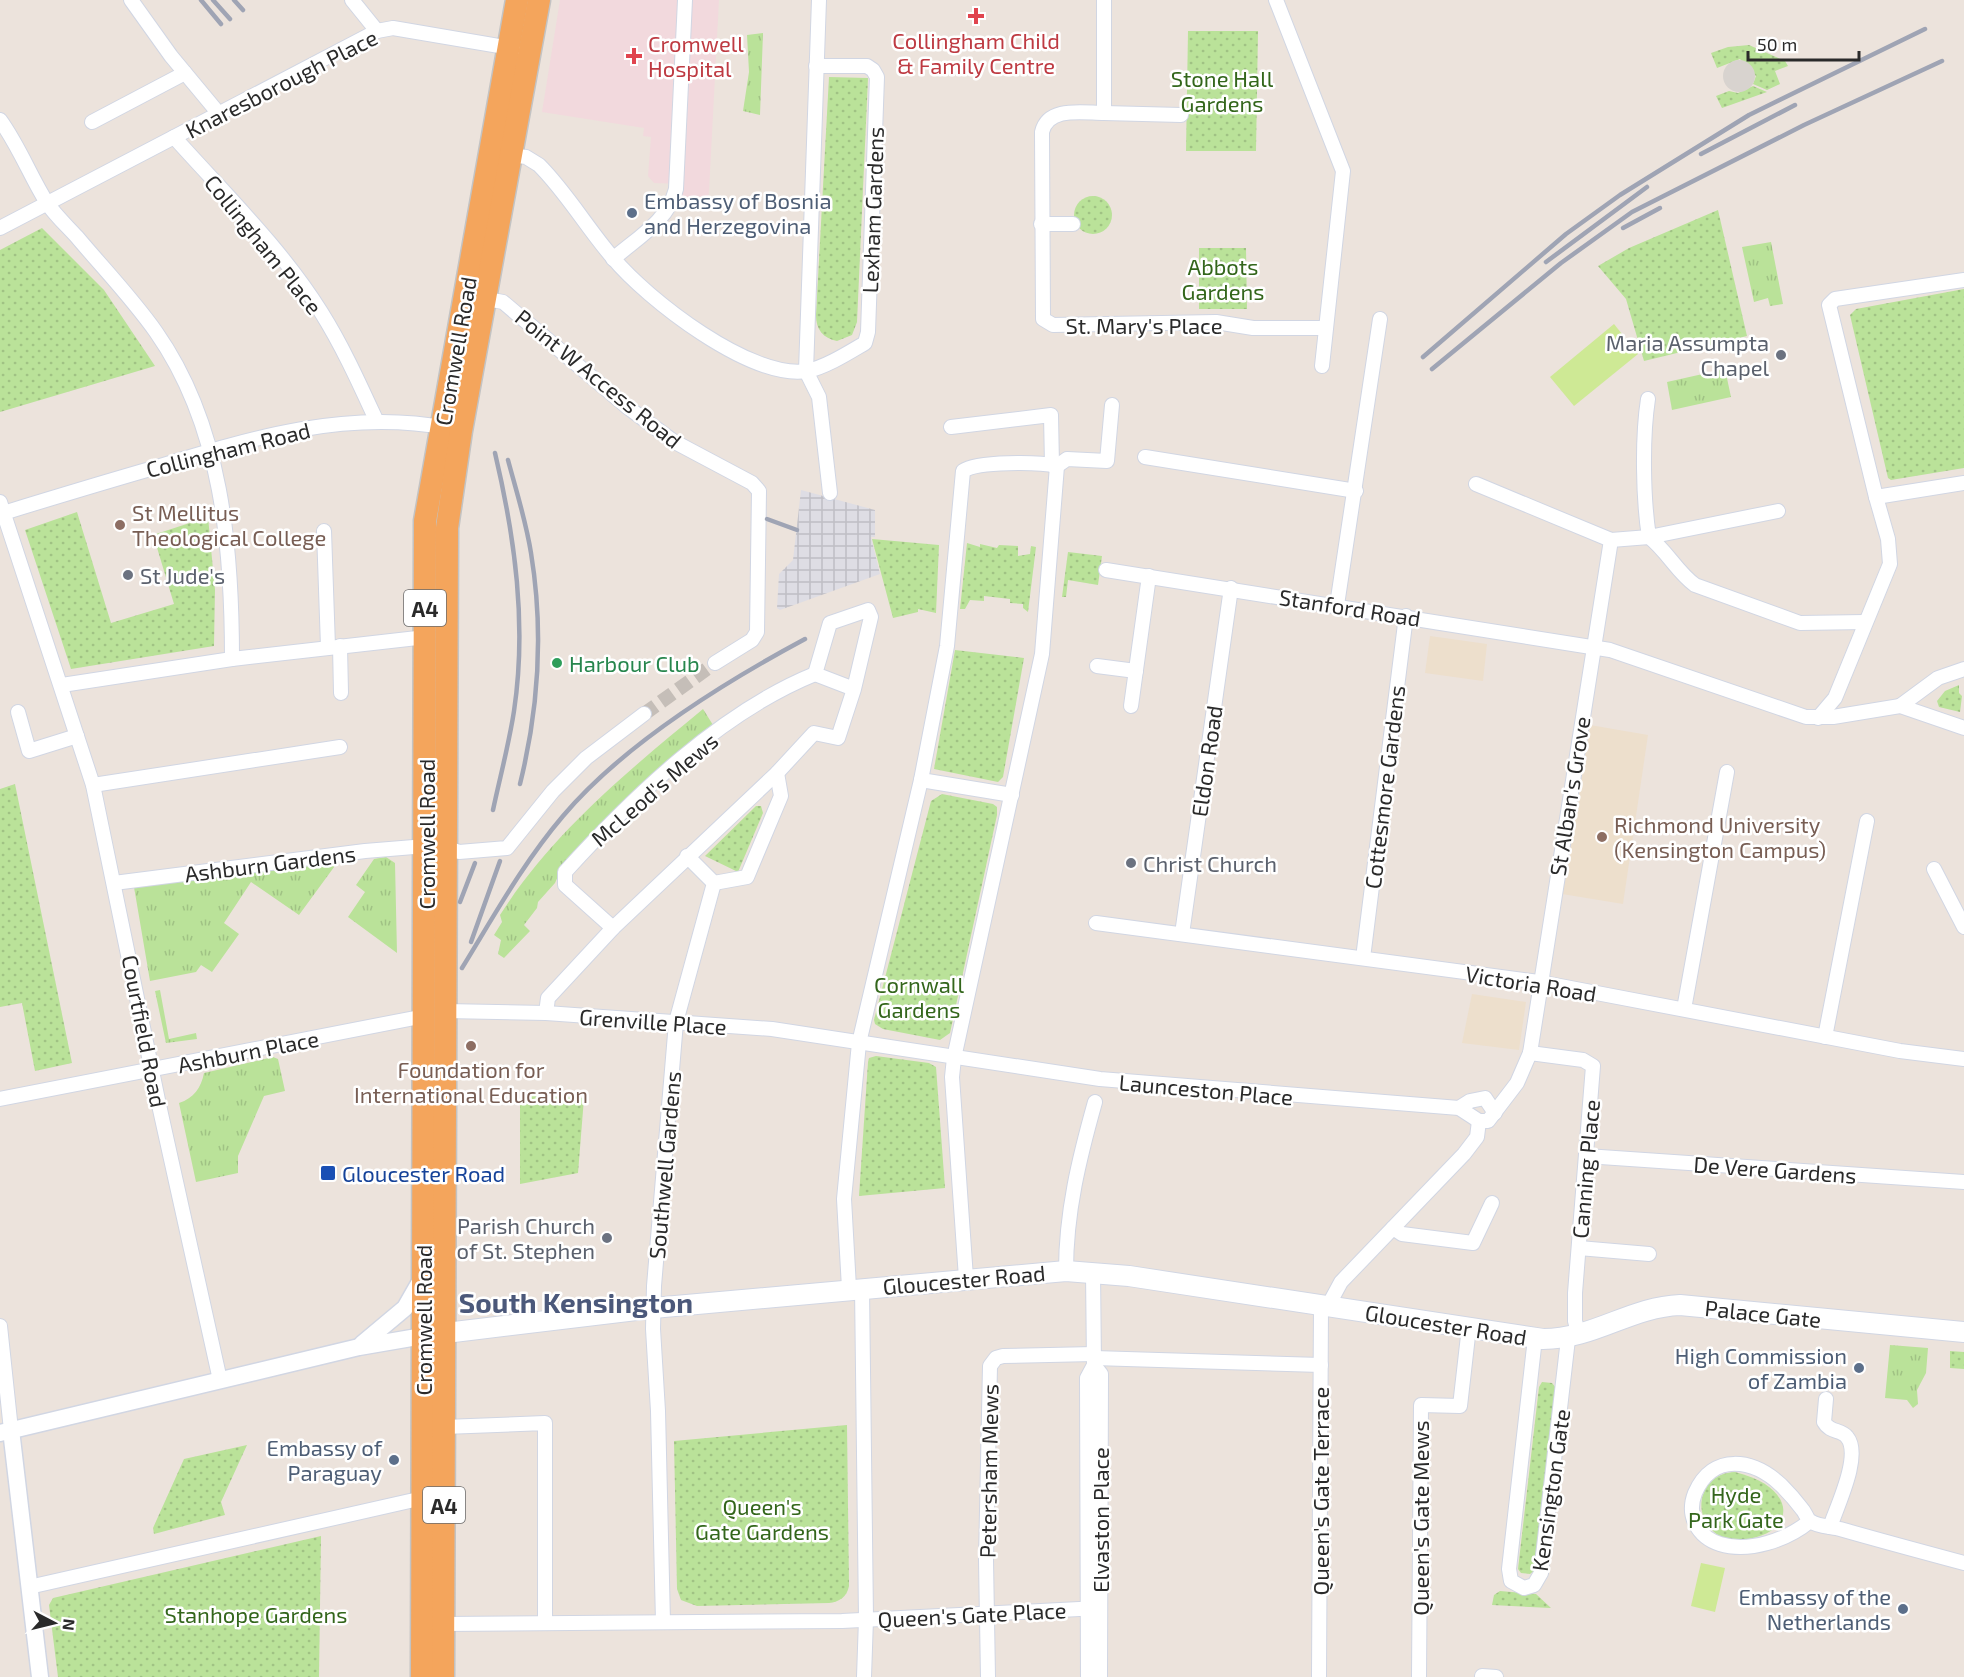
<svg xmlns="http://www.w3.org/2000/svg" width="1964" height="1677" viewBox="0 0 1964 1677" font-family="'Exo 2',sans-serif">
<defs>
<pattern id="industrial-grid" width="8" height="8" patternUnits="userSpaceOnUse" patternTransform="scale(1.5)"><rect width="8" height="8" fill="#dedde4"/><path d="M0 4h8M4 0v8" fill="none" stroke="#bfbec4"/></pattern>
<pattern id="grass-tufts" width="24" height="20" patternUnits="userSpaceOnUse" patternTransform="scale(1.5)"><rect width="24" height="20" fill="#bae299"/><path d="M3 7l-1-3M5 7V3M7 7l1-3M15 17l-1-3M17 17v-4M19 17l1-3" fill="none" stroke="#a0c284"/></pattern>
<pattern id="garden-dots" width="8" height="8" patternUnits="userSpaceOnUse" patternTransform="scale(1.5)"><rect width="8" height="8" fill="#bae299"/><path d="M2 2h.1M6 6h.1" fill="none" stroke="#a0c284" stroke-width="1.8" stroke-linecap="round"/></pattern>
</defs>
<rect width="100%" height="100%" fill="#ece3dc"/>
<path fill="url(#industrial-grid)" d="M 801,490 L 875,510 L 875,537 L 871,537 L 880,574 L 780,610 L 777,608 L 779,574 L 793,560 Z"/>
<g fill="#eddfcc">
<path d="M 1430,636 L 1487,644 L 1483,681 L 1425,673 Z"/>
<path d="M 1590,725 L 1648,735 L 1623,904 L 1562,894 Z"/>
<path d="M 1472,994 L 1526,1002 L 1519,1050 L 1462,1043 Z"/>
</g>
<path fill="#f2d9dd" d="M 560,0 L 719,0 L 708,210 L 680,209 L 681,184 L 654,183 L 648,176 L 651,137 L 643,136 L 644,128 L 542,112 Z"/>
<g fill="url(#grass-tufts)">
<path d="M 763,33 L 760,115 L 743,111 L 749,72 L 747,35 Z"/>
<path d="M 1771,242 L 1783,304 L 1770,306 L 1768,298 L 1754,302 L 1742,247 Z"/>
<path d="M 1725,369 L 1731,397 L 1672,410 L 1667,382 Z"/>
<path d="M 703,709 L 713,725 L 670,759 L 631,794 L 563,865 L 555,883 L 538,902 L 537,908 L 524,925 L 530,931 L 504,958 L 498,954 L 501,940 L 494,935 L 502,922 L 500,915 C 553,832 628,771 703,709 Z"/>
<path d="M 386,857 L 395,863 L 397,953 L 348,917 L 365,892 L 356,885 L 374,859 Z"/>
<path d="M 337,863 L 299,915 L 251,882 L 224,923 L 239,934 L 212,972 L 201,965 L 196,972 L 150,981 L 134,887 Z"/>
<path d="M 160,990 L 169,1039 L 196,1033 L 197,1039 L 166,1043 L 155,991 Z"/>
<path d="M 273,1057 L 278,1059 L 285,1091 L 264,1096 L 238,1156 L 238,1173 L 196,1182 L 179,1103 C 194,1098 201,1088 204,1073 Z"/>
<path d="M 1890,1345 L 1928,1348 L 1926,1373 L 1917,1390 L 1918,1404 L 1913,1408 L 1907,1400 L 1885,1398 Z"/>
</g>
<g fill="url(#garden-dots)">
<path d="M 1188,31 L 1258,31 L 1256,151 L 1186,151 Z"/>
<path d="M 1749,45 L 1785,61 L 1788,66 L 1775,71 L 1780,84 L 1767,90 L 1753,84 L 1756,76 L 1740,59 L 1717,68 L 1711,53 L 1728,47 Z"/>
<path d="M 829,77 L 868,78 L 857,322 L 852,335 L 837,341 C 823,338 816,330 816,315 Z"/>
<path d="M 1753,86 L 1767,92 L 1722,108 L 1716,96 L 1729,91 L 1738,93 Z"/>
<circle cx="1093" cy="215" r="19"/>
<path d="M 1718,210 L 1747,336 L 1644,361 L 1626,299 L 1598,266 L 1629,248 Z"/>
<path d="M 42,228 L 104,290 L 155,366 L 0,412 L 0,250 Z"/>
<path d="M 1199,248 L 1246,248 L 1247,309 L 1199,309 Z"/>
<path d="M 1964,289 L 1964,468 L 1891,480 L 1888,478 L 1850,315 L 1856,309 Z"/>
<path d="M 77,512 L 111,623 L 174,604 L 155,541 L 158,540 L 156,534 L 208,517 L 215,590 L 214,646 L 71,669 L 25,530 Z"/>
<path d="M 872,539 L 939,545 L 936,613 L 918,609 L 918,612 L 893,618 Z"/>
<path d="M 967,543 L 980,547 L 980,544 L 997,548 L 999,545 L 1018,546 L 1018,556 L 1030,554 L 1031,546 L 1036,547 L 1028,612 L 1023,608 L 1023,604 L 1010,603 L 1010,599 L 984,596 L 984,601 L 970,600 L 965,609 L 960,609 Z"/>
<path d="M 1068,552 L 1102,556 L 1098,585 L 1068,580 L 1066,597 L 1062,597 Z"/>
<path d="M 955,650 L 1024,658 L 1003,777 L 998,782 L 934,769 Z"/>
<path d="M 1959,685 L 1959,693 L 1962,696 L 1960,712 L 1939,707 L 1937,701 L 1945,691 Z"/>
<path d="M 15,784 L 72,1063 L 35,1071 L 22,1003 L 0,1007 L 0,789 Z"/>
<path d="M 942,794 L 993,804 L 997,807 L 997,815 L 950,1033 L 940,1040 L 883,1029 L 875,1024 L 874,1020 L 931,801 Z"/>
<path d="M 756,806 L 761,806 L 763,813 L 738,872 L 705,856 Z"/>
<path d="M 876,1056 L 929,1063 L 936,1067 L 945,1188 L 859,1196 L 868,1062 L 869,1058 Z"/>
<path d="M 520,1095 L 584,1098 L 578,1173 L 520,1184 Z"/>
<path d="M 1950,1351 L 1964,1352 L 1964,1369 L 1950,1368 Z"/>
<path d="M 1542,1382 L 1552,1383 L 1556,1388 L 1535,1570 L 1530,1574 L 1521,1573 L 1518,1569 L 1539,1387 Z"/>
<path d="M 847,1425 L 849,1586 C 847,1597 839,1602 829,1603 L 697,1606 L 681,1600 L 677,1589 L 674,1441 Z"/>
<path d="M 247,1445 L 221,1502 L 225,1515 L 154,1534 L 153,1528 L 184,1459 Z"/>
<path d="M 1735,1472 C 1805,1489 1796,1543 1727,1540 C 1687,1523 1697,1473 1735,1472 Z"/>
<path d="M 321,1536 L 319,1677 L 58,1677 L 49,1605 L 53,1598 Z"/>
<path d="M 1500,1591 L 1536,1594 L 1551,1608 L 1492,1605 L 1494,1595 Z"/>
</g>
<g fill="#cee995">
<path d="M 1614,324 L 1638,354 L 1574,406 L 1550,377 Z"/>
<path d="M 1701,1563 L 1725,1568 L 1715,1612 L 1691,1606 Z"/>
</g>
<circle fill="#d8d3cf" cx="1739" cy="76" r="16"/>
<g fill="none" stroke-linecap="round" stroke-linejoin="round">
<path stroke="#c5beb8" stroke-width="14" stroke-dasharray="14 7" stroke-linecap="butt" d="M 644,714 L 715,663"/>
<defs>
<g id="minor">
<path d="M 131,0 L 171,56 L 220,115"/>
<path d="M 352,0 L 377,31"/>
<path d="M 1104,0 L 1104,113 C 1083,113 1048,106 1042,132 L 1043,319 L 1053,325 L 1216,322 L 1253,328 L 1325,328"/>
<path d="M 1276,0 L 1343,171 L 1322,366"/>
<path d="M 1104,113 L 1181,115"/>
<path d="M 0,120 C 19,146 30,176 47,203 C 55,215 67,226 77,237 C 103,268 132,298 156,332 C 222,426 232,547 232,659"/>
<path d="M 92,122 L 185,73"/>
<path d="M 174,137 C 224,193 281,248 321,312 C 343,347 360,385 377,422"/>
<path d="M 511,155 L 526,157 L 539,165 C 567,193 587,228 613,258 C 647,299 751,380 807,371 C 826,367 848,353 865,343 L 868,332 L 877,77 L 873,70 L 867,66 L 816,66"/>
<path d="M 1041,224 L 1073,224"/>
<path d="M 0,228 L 377,31 L 393,28 L 516,49"/>
<path d="M 613,259 C 637,238 668,221 676,189 L 685,0"/>
<path d="M 1964,280 L 1835,299 L 1829,305 L 1876,497 L 1964,483"/>
<path d="M 487,299 L 503,302 L 626,406 L 673,441 L 752,483 L 759,491 L 757,632 L 752,640 L 715,663"/>
<path d="M 806,371 L 819,0"/>
<path d="M 806,371 L 819,397 L 830,493"/>
<path d="M 1648,399 C 1642,438 1643,498 1649,537 L 1778,511"/>
<path d="M 951,427 L 1051,415 L 1052,465"/>
<path d="M 1145,457 L 1356,491"/>
<path d="M 1057,466 L 1067,459 L 1107,461 L 1112,405"/>
<path d="M 1476,484 L 1611,540 L 1649,537 C 1667,551 1677,572 1695,585 L 1800,623 L 1865,622"/>
<path d="M 0,502 L 93,785 L 159,1105 L 220,1380"/>
<path d="M 0,514 C 52,498 105,482 157,467 C 251,438 348,409 447,428"/>
<path d="M 324,531 L 328,647"/>
<path d="M 1106,570 L 1610,650 L 1806,717 L 1833,717 L 1900,706 L 1964,728"/>
<path d="M 1337,605 L 1380,319"/>
<path d="M 340,646 L 341,693"/>
<path d="M 1097,666 L 1136,671"/>
<path d="M 62,685 L 232,659 L 426,637"/>
<path d="M 1131,706 L 1149,576"/>
<path d="M 1900,706 L 1938,678 L 1964,669"/>
<path d="M 18,712 L 29,751 L 77,736"/>
<path d="M 1818,718 L 1835,698 L 1890,564 L 1888,539 L 1876,497"/>
<path d="M 921,780 L 1012,795"/>
<path d="M 93,785 L 340,747"/>
<path d="M 446,847 L 459,852 L 507,848 L 553,791 L 586,758 L 644,714"/>
<path d="M 687,856 L 714,883 L 747,877 L 781,796 L 777,773"/>
<path d="M 1934,869 L 1964,927"/>
<path d="M 114,883 L 365,851 L 426,846"/>
<path d="M 1096,923 L 1539,982 L 1900,1051 L 1964,1059"/>
<path d="M 613,928 L 565,885 L 565,872 C 633,797 721,712 815,674"/>
<path d="M 1182,934 L 1231,588"/>
<path d="M 1363,958 L 1406,616"/>
<path d="M 1684,1009 L 1727,772"/>
<path d="M 445,1011 L 546,1013 L 772,1029 L 1100,1079 L 1459,1108 L 1479,1121 L 1488,1121 L 1517,1083 L 1530,1053 L 1611,540"/>
<path d="M 546,1013 L 548,998 L 613,928 L 777,773 L 814,733 L 838,738 L 854,689 L 871,617 L 868,610 L 830,623 L 815,674 L 854,689"/>
<path d="M 1825,1037 L 1867,821"/>
<path d="M 1530,1053 L 1583,1060 L 1593,1066 L 1575,1293 L 1575,1321 L 1579,1336"/>
<path d="M 0,1099 L 425,1016"/>
<path d="M 1459,1108 L 1470,1101 L 1485,1098 L 1495,1113"/>
<path d="M 1586,1156 L 1964,1182"/>
<path d="M 1393,1228 L 1402,1234 L 1473,1243 L 1492,1203"/>
<path d="M 1579,1248 L 1649,1254"/>
<path d="M 1066,1271 C 1066,1212 1079,1159 1095,1102"/>
<path d="M 966,1278 L 952,1077 L 954,1058 L 1042,654 L 1057,466"/>
<path d="M 862,1287 L 866,1619 L 864,1677"/>
<path d="M 849,1288 L 844,1199 L 859,1043 L 921,780 L 947,646 L 963,471 C 977,461 1039,462 1057,466"/>
<path d="M 1328,1306 L 1341,1282 L 1464,1154 L 1477,1137 L 1479,1121"/>
<path d="M 0,1326 L 11,1430"/>
<path d="M 1535,1338 L 1509,1569 L 1511,1581 L 1524,1588 L 1534,1585 L 1541,1573 L 1568,1339"/>
<path d="M 1094,1358 L 1321,1365"/>
<path d="M 1094,1365 L 1101,1374 L 1100,1677"/>
<path d="M 1826,1399 L 1824,1422 C 1830,1433 1841,1429 1847,1437 C 1862,1455 1837,1506 1830,1527"/>
<path d="M 444,1427 L 545,1423 L 545,1623"/>
<path d="M 1810,1521 C 1787,1540 1749,1553 1720,1544 C 1698,1537 1686,1516 1695,1493 C 1713,1452 1753,1459 1781,1485 C 1789,1493 1796,1501 1802,1509 C 1805,1512 1807,1519 1810,1521 C 1816,1526 1832,1527 1840,1529 C 1882,1541 1923,1552 1964,1563"/>
<path d="M 29,1587 L 423,1498"/>
<path d="M 663,1622 L 658,1411 L 653,1329 L 654,1286 L 676,1022 L 714,883"/>
<path d="M 443,1624 L 842,1621 L 1099,1608"/>
<path d="M 1482,1676 L 1496,1677"/>
<path d="M 988,1677 L 986,1560 L 990,1366 L 996,1358 L 1003,1356 L 1094,1354"/>
<path d="M 1088,1677 L 1087,1378 L 1094,1365 L 1093,1272"/>
<path d="M 1319,1677 L 1321,1305"/>
<path d="M 1419,1677 L 1421,1405 L 1460,1406 L 1469,1327"/>
</g>
<g id="tertiary">
<path d="M 362,1344 L 405,1308 L 421,1280"/>
<path d="M 11,1430 L 40,1677"/>
<path d="M 0,1433 L 359,1347 L 423,1336"/>
</g>
<path id="secondary" d="M 429,1335 L 653,1308 L 1066,1271 L 1129,1276 L 1543,1339 C 1594,1339 1630,1307 1680,1305 L 1964,1332"/>
<g id="trunk">
<path d="M 422,1677 L 425,521 L 517,0"/>
<path d="M 443,1677 L 447,528 L 461,431 L 539,0"/>
</g>
</defs>
<use href="#minor" stroke="#d1d6e3" stroke-width="16"/>
<use href="#tertiary" stroke="#d1d6e3" stroke-width="19"/>
<use href="#secondary" stroke="#d1d6e3" stroke-width="22"/>
<use href="#trunk" stroke="#c3c3c3" stroke-width="25"/>
<use href="#minor" stroke="#fff" stroke-width="14"/>
<use href="#tertiary" stroke="#fff" stroke-width="16"/>
<use href="#secondary" stroke="#fff" stroke-width="20"/>
<use href="#trunk" stroke="#f4a55c" stroke-width="22"/>
<g stroke="#9fa4b4" stroke-width="4.5">
<path d="M 201,0 L 221,24"/>
<path d="M 213,0 L 230,19"/>
<path d="M 234,0 L 243,10"/>
<path d="M 1701,154 L 1795,105"/>
<path d="M 1623,228 L 1660,208"/>
<path d="M 1546,262 L 1647,187"/>
<path d="M 1423,357 L 1566,234 L 1620,195 L 1749,115 L 1925,29"/>
<path d="M 1432,369 L 1561,263 L 1632,212 L 1804,125 L 1942,61"/>
<path d="M 508,460 C 516,490 526,521 531,553 C 544,632 539,707 520,784"/>
<path d="M 767,519 L 797,530"/>
<path d="M 493,810 C 500,777 509,744 514,711 C 527,625 515,538 495,453"/>
<path d="M 460,902 L 475,863"/>
<path d="M 471,942 L 500,861"/>
<path d="M 462,968 C 494,916 523,863 563,816 C 623,745 723,683 805,639"/>
</g>
</g>
<g fill="#e0444e" stroke="#fff" stroke-width="2">
<path d="M973 7h6v6h6v6h-6v6h-6v-6h-6v-6h6z"/>
<path d="M631 47h6v6h6v6h-6v6h-6v-6h-6v-6h6z"/>
</g>
<g fill="#5c6f8a" stroke="#fff" stroke-width="2">
<circle cx="632" cy="213" r="6"/>
<circle cx="1859" cy="1368" r="6"/>
<circle cx="394" cy="1460" r="6"/>
<circle cx="1903" cy="1609" r="6"/>
</g>
<g fill="#6b7280" stroke="#fff" stroke-width="2">
<circle cx="1781" cy="355" r="6"/>
<circle cx="128" cy="575" r="6"/>
<circle cx="1131" cy="863" r="6"/>
<circle cx="607" cy="1238" r="6"/>
</g>
<g fill="#8d6e63" stroke="#fff" stroke-width="2">
<circle cx="120" cy="525" r="6"/>
<circle cx="1602" cy="837" r="6"/>
<circle cx="471" cy="1046" r="6"/>
</g>
<circle fill="#2e9e5b" stroke="#fff" stroke-width="2" cx="557" cy="663" r="6"/>
<rect fill="#1a4fb4" stroke="#fff" stroke-width="2" x="320" y="1165" width="16" height="16" rx="3"/>
<g text-anchor="middle" dominant-baseline="central" stroke-width="5" stroke-linejoin="round" paint-order="stroke">
<g fill="#fff" stroke="#6a6a6a" stroke-width="1.5">
<rect x="404" y="590" width="42" height="36" rx="4.5"/>
<rect x="423" y="1487" width="42" height="36" rx="4.5"/>
</g>
<g font-size="21" font-weight="bold" fill="#2a2a2a">
<text x="425" y="608">A4</text>
<text x="444" y="1505">A4</text>
</g>
<g font-size="22" fill="#be3a42" stroke="#fff">
<text x="976" y="40">Collingham Child<tspan x="976" dy="25">&amp; Family Centre</tspan></text>
<text x="648" y="43" text-anchor="start">Cromwell<tspan x="648" dy="25">Hospital</tspan></text>
</g>
<g font-size="22" fill="#33661b" stroke="#fff">
<text x="1222" y="78">Stone Hall<tspan x="1222" dy="25">Gardens</tspan></text>
<text x="1223" y="266">Abbots<tspan x="1223" dy="25">Gardens</tspan></text>
<text x="919" y="984">Cornwall<tspan x="919" dy="25">Gardens</tspan></text>
<text x="1736" y="1494">Hyde<tspan x="1736" dy="25">Park Gate</tspan></text>
<text x="762" y="1506">Queen's<tspan x="762" dy="25">Gate Gardens</tspan></text>
<text x="256" y="1614">Stanhope Gardens</text>
</g>
<g font-size="22" fill="#2a2a2a" stroke="#fff">
<text transform="translate(281 83) rotate(-27)">Knaresborough Place</text>
<text transform="translate(872 210) rotate(-88)">Lexham Gardens</text>
<text transform="translate(264 244) rotate(51)">Collingham Place</text>
<text x="1144" y="325">St. Mary's Place</text>
<text transform="translate(455 351) rotate(-80)">Cromwell Road</text>
<text transform="translate(599 378) rotate(39)">Point W Access Road</text>
<text transform="translate(228 449) rotate(-14)">Collingham Road</text>
<text transform="translate(1350 607) rotate(9)">Stanford Road</text>
<text transform="translate(1206 761) rotate(-82)">Eldon Road</text>
<text transform="translate(1384 787) rotate(-83)">Cottesmore Gardens</text>
<text transform="translate(654 789) rotate(-41)">McLeod's Mews</text>
<text transform="translate(1569 796) rotate(-81)">St Alban's Grove</text>
<text transform="translate(426 834) rotate(-90)">Cromwell Road</text>
<text transform="translate(270 863) rotate(-7)">Ashburn Gardens</text>
<text transform="translate(1531 983) rotate(9)">Victoria Road</text>
<text transform="translate(653 1021) rotate(4)">Grenville Place</text>
<text transform="translate(145 1031) rotate(79)">Courtfield Road</text>
<text transform="translate(248 1051) rotate(-11)">Ashburn Place</text>
<text transform="translate(1206 1089) rotate(5)">Launceston Place</text>
<text transform="translate(664 1165) rotate(-85)">Southwell Gardens</text>
<text transform="translate(1585 1169) rotate(-85)">Canning Place</text>
<text transform="translate(1775 1169) rotate(4)">De Vere Gardens</text>
<text transform="translate(964 1279) rotate(-5)">Gloucester Road</text>
<text transform="translate(1763 1313) rotate(6)">Palace Gate</text>
<text transform="translate(423 1320) rotate(-90)">Cromwell Road</text>
<text transform="translate(1446 1324) rotate(9)">Gloucester Road</text>
<text transform="translate(988 1471) rotate(-89)">Petersham Mews</text>
<text transform="translate(1550 1490) rotate(-82)">Kensington Gate</text>
<text transform="translate(1320 1491) rotate(-90)">Queen's Gate Terrace</text>
<text transform="translate(1420 1518) rotate(-90)">Queen's Gate Mews</text>
<text transform="translate(1100 1520) rotate(-90)">Elvaston Place</text>
<text transform="translate(972 1614) rotate(-3)">Queen's Gate Place</text>
</g>
<g font-size="22" fill="#4e5e75" stroke="#fff" text-anchor="end">
<text x="644" y="200" text-anchor="start">Embassy of Bosnia<tspan x="644" dy="25">and Herzegovina</tspan></text>
<text x="1847" y="1355">High Commission<tspan x="1847" dy="25">of Zambia</tspan></text>
<text x="382" y="1447">Embassy of<tspan x="382" dy="25">Paraguay</tspan></text>
<text x="1891" y="1596">Embassy of the<tspan x="1891" dy="25">Netherlands</tspan></text>
</g>
<g font-size="22" fill="#5b616d" stroke="#fff" text-anchor="end">
<text x="1769" y="342">Maria Assumpta<tspan x="1769" dy="25">Chapel</tspan></text>
<text x="140" y="575" text-anchor="start">St Jude's</text>
<text x="1143" y="863" text-anchor="start">Christ Church</text>
<text x="595" y="1225">Parish Church<tspan x="595" dy="25">of St. Stephen</tspan></text>
</g>
<g font-size="22" fill="#785e54" stroke="#fff" text-anchor="start">
<text x="132" y="512">St Mellitus<tspan x="132" dy="25">Theological College</tspan></text>
<text x="1614" y="824">Richmond University<tspan x="1614" dy="25">(Kensington Campus)</tspan></text>
<text x="471" y="1069" text-anchor="middle">Foundation for<tspan x="471" dy="25">International Education</tspan></text>
</g>
<g font-size="22" fill="#27864d" stroke="#fff" text-anchor="start">
<text x="569" y="663">Harbour Club</text>
</g>
<g font-size="22" fill="#164399" stroke="#fff" text-anchor="start">
<text x="342" y="1173">Gloucester Road</text>
</g>
<g font-size="28" font-weight="bold" fill="#4b587a" stroke="#fff">
<text x="576" y="1302">South Kensington</text>
</g>
</g>
<g transform="translate(54 1623) rotate(97)" stroke="#ffffff" stroke-width="4.5" paint-order="stroke">
<path d="M0-4.5L10 22L0 15L-10 22Z" fill="#2a2a2a"/>
<text y="-9" font-size="16" font-weight="bold" text-anchor="middle" fill="#2a2a2a">N</text>
</g>
<path d="M1748 51v9h111v-9" fill="none" stroke="#2a2a2a" stroke-width="3"/>
<text x="1757" y="51" font-size="18" fill="#2a2a2a" stroke="#ffffff" stroke-width="4.5" paint-order="stroke">50 m</text>
</svg>
